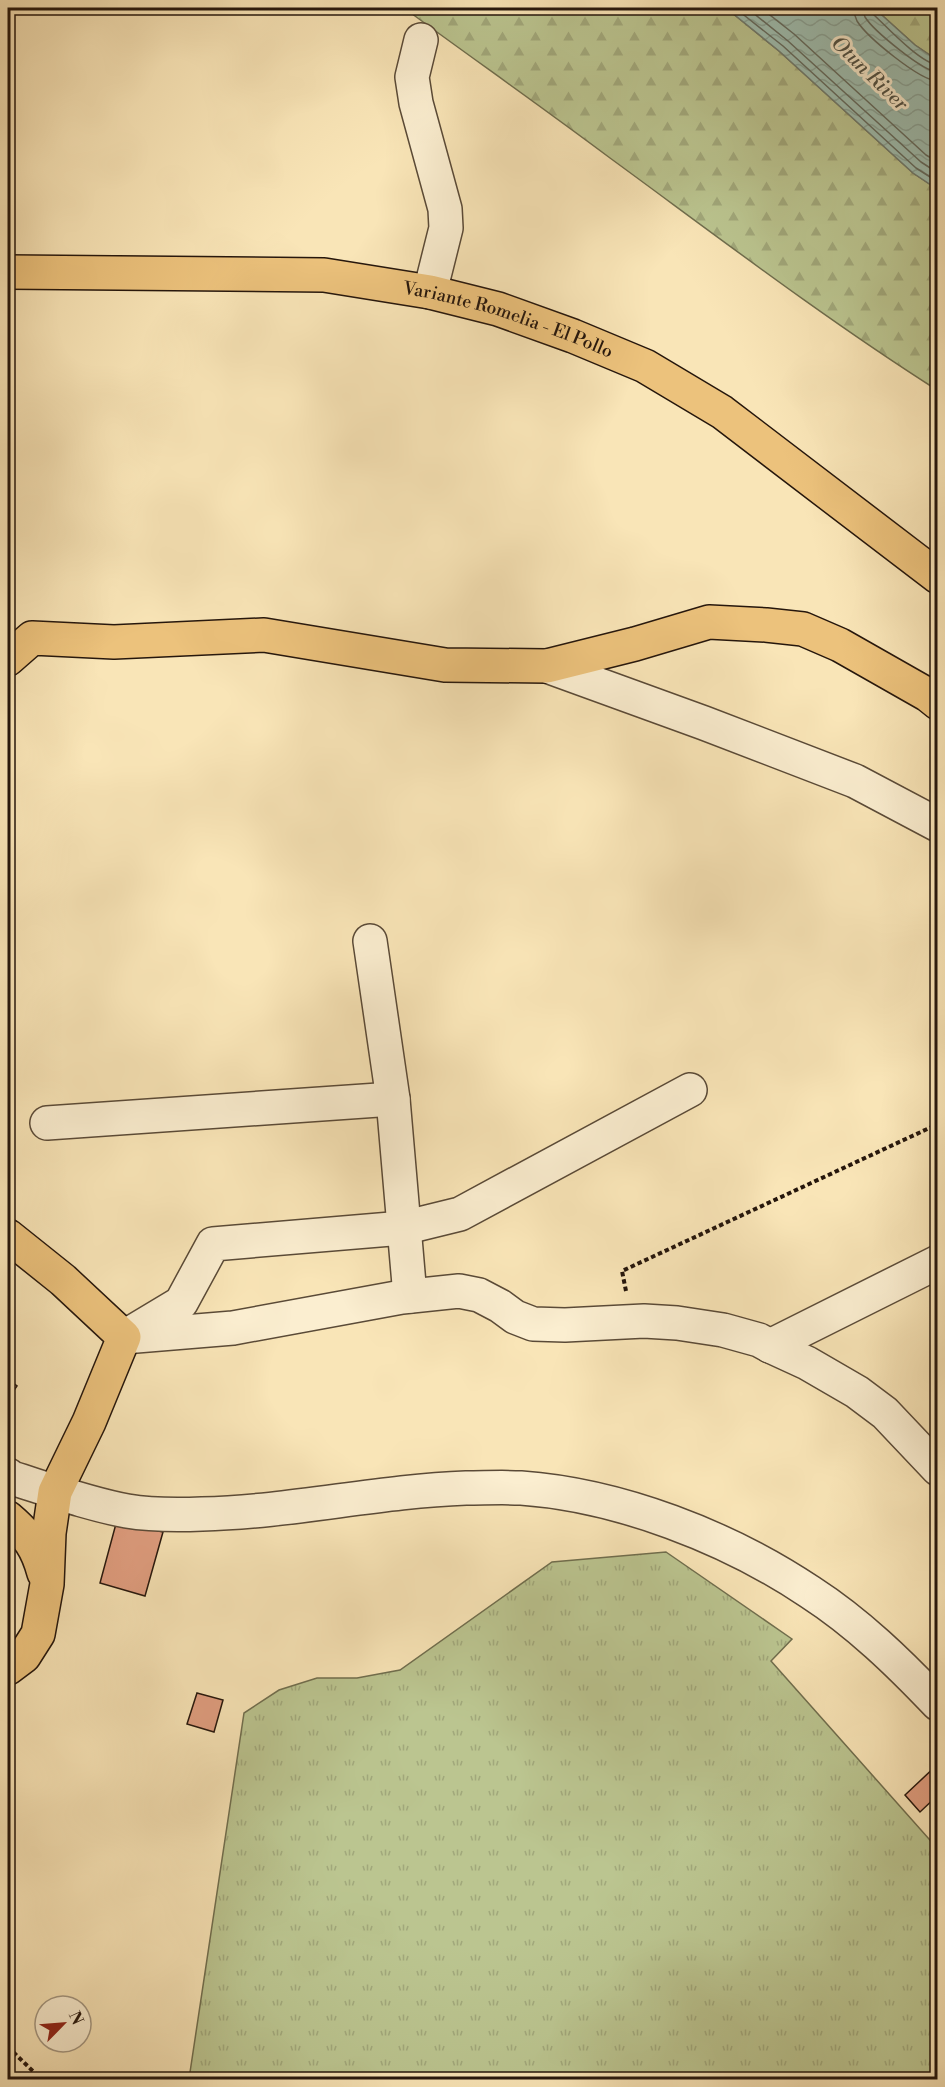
<svg xmlns="http://www.w3.org/2000/svg" width="945" height="2087" viewBox="0 0 945 2087" font-family="'Libre Bodoni',serif">
<defs>
<pattern id="grass-tufts" width="24" height="20" patternUnits="userSpaceOnUse" patternTransform="scale(1.5)"><rect width="24" height="20" fill="#bbc590"/><path d="M3 7l-1-3M5 7V3M7 7l1-3M15 17l-1-3M17 17v-4M19 17l1-3" fill="none" stroke="#a1a87b"/></pattern>
<pattern id="forest-firs" width="22" height="20" patternUnits="userSpaceOnUse" patternTransform="scale(1.5)"><rect width="22" height="20" fill="#bbc590"/><path d="M5 1l3.5 6h-7zM16 11l3.5 6h-7z" fill="#a1a87b"/></pattern>
<pattern id="water-waves" width="16" height="10" patternUnits="userSpaceOnUse" patternTransform="scale(1.5)"><rect width="16" height="10" fill="#9ebfb2"/><path d="M0 5q4-4 8 0t8 0" fill="none" stroke="#88a398"/></pattern>
</defs>
<rect width="100%" height="100%" fill="#f9e5b7"/>
<filter id="stains"><feTurbulence type="fractalNoise" baseFrequency=".00333" numOctaves="4"/><feColorMatrix values="0 0 0 0 .2 0 0 0 0 .09 0 0 0 0 .02 0 0 0 .5 -.17"/></filter>
<radialGradient id="worn" r=".72"><stop offset=".6" stop-color="#630" stop-opacity="0"/><stop offset="1" stop-color="#630" stop-opacity=".3"/></radialGradient>
<path fill="url(#grass-tufts)" stroke="#706e4e" stroke-width="1.5" d="M 666,1552 L 792,1639 L 771,1661 L 937,1848 L 937,2079 L 189,2079 L 244,1713 L 279,1690 L 317,1678 L 357,1678 L 400,1670 L 552,1562 Z"/>
<g fill="url(#forest-firs)" stroke="#706e4e" stroke-width="1.5">
<path d="M 404,8 L 726,8 L 779,51 L 913,173 L 937,189 L 937,390 C 824,318 718,237 610,158 C 542,107 472,58 404,8 Z"/>
<path d="M 874,8 L 937,8 L 937,60 L 915,45 Z"/>
</g>
<path fill="url(#water-waves)" stroke="#6e7b70" stroke-width="1.5" d="M 726,8 L 874,8 L 915,45 L 937,60 L 937,189 L 913,173 L 779,51 Z"/>
<g fill="none" stroke-linecap="round" stroke-linejoin="round">
<g stroke="#626a5f" stroke-width="1.5">
<path d="M 735,8 L 783,46 L 916,168 L 938,182"/>
<path d="M 747,8 L 788,41 L 921,162 L 938,173"/>
<path d="M 761,8 L 794,34 L 926,155 L 938,162"/>
<path d="M 854,8 C 854,13 855,17 857,21 C 867,37 920,81 938,81"/>
<path d="M 863,8 C 863,12 863,13 865,17 C 873,30 923,72 938,72"/>
<path d="M 871,8 L 873,14 C 887,27 920,63 938,65"/>
</g>
</g>
<g fill="#e19e80" stroke="#25160c" stroke-width="1.5">
<path d="M 8,1379 L 17,1386 L 8,1399 Z"/>
<path d="M 117,1520 L 163,1532 L 145,1596 L 100,1583 Z"/>
<path d="M 197,1693 L 223,1700 L 214,1732 L 187,1724 Z"/>
<path d="M 938,1764 L 938,1795 L 920,1812 L 905,1795 Z"/>
</g>
<g fill="none" stroke-linecap="round" stroke-linejoin="round">
<defs>
<g id="minor">
<path d="M 421,40 L 412,77 L 416,103 L 445,209 L 446,228 L 430,292"/>
<path d="M 547,666 L 704,723 L 855,781 L 938,825"/>
<path d="M 370,941 L 393,1099 L 410,1296"/>
<path d="M 47,1123 L 393,1099"/>
<path d="M 131,1333 L 181,1303 L 213,1244 L 403,1228 L 460,1214 L 690,1090"/>
<path d="M 124,1337 L 233,1328 L 402,1297 L 459,1291 L 479,1295 L 500,1306 L 515,1317 L 533,1324 L 565,1325 L 644,1321 L 677,1323 L 723,1330 L 759,1340 L 770,1346 L 807,1363 L 857,1392 L 885,1413 L 938,1469"/>
<path d="M 770,1346 L 938,1262"/>
<path d="M 8,1475 L 12,1478 C 50,1490 89,1504 127,1511 C 151,1515 178,1515 202,1514 C 291,1512 378,1491 466,1488 C 484,1488 503,1487 521,1488 C 619,1495 728,1537 810,1592 C 858,1623 899,1663 938,1704"/>
</g>
<g id="major">
<path d="M 8,659 L 32,638 L 114,642 L 264,635 L 445,665 L 547,666 L 635,644 L 709,622 L 766,625 L 803,629 L 840,645 L 928,695 L 938,703"/>
<path d="M 8,1236 L 63,1280 L 124,1337 L 89,1422 L 55,1492 L 49,1533 L 47,1584 L 38,1634 L 24,1656 L 8,1668"/>
<path d="M 8,1518 C 28,1535 37,1547 44,1573"/>
</g>
<g id="highway">
<path id="s1" d="M 8,272 L 324,275 L 430,292 L 498,309 L 573,336 L 645,366 L 722,412 L 938,577"/>
</g>
</defs>
<use href="#minor" stroke="#5a4a37" stroke-width="36"/>
<use href="#major" stroke="#25160c" stroke-width="36"/>
<use href="#highway" stroke="#25160c" stroke-width="36"/>
<g stroke="#25160c" stroke-width="4" stroke-dasharray="4.5 3" stroke-linecap="butt">
<path d="M 626,1291 L 622,1271 L 938,1124"/>
<path d="M 8,2047 L 42,2080"/>
</g>
<use href="#minor" stroke="#fbeed0" stroke-width="33"/>
<use href="#major" stroke="#ecc27c" stroke-width="33"/>
<use href="#highway" stroke="#ecc27c" stroke-width="33"/>
</g>
<g text-anchor="middle" dominant-baseline="central" stroke-width="6" stroke-linejoin="round" paint-order="stroke">
<g font-size="18" fill="#25160c" stroke="#fbeed0">
<text stroke="none"><textPath href="#s1" startOffset="506">Variante Romelia - El Pollo</textPath></text>
</g>
<g font-size="20" font-style="italic" fill="#4f5146" stroke="#fbeed0">
<text transform="translate(869 74) rotate(44)">Otun River</text>
</g>
</g>
<rect width="945" height="2087" fill="none" stroke="#f9e5b7" stroke-width="30"/>
<rect x="9" y="9" width="927" height="2069" fill="none" stroke="#25160c" stroke-width="3"/>
<rect x="15" y="15" width="915" height="2057" fill="none" stroke="#25160c" stroke-width="1.5"/>
<g transform="translate(63 2024) rotate(65)"><circle r="28" fill="#fbeed0" stroke="#a59882" stroke-width="1.5"/>
<path d="M0-4.5L10 22L0 15L-10 22Z" fill="#8f2418"/>
<text y="-9" font-size="16" font-weight="bold" text-anchor="middle" fill="#25160c">N</text>
</g>
<rect width="100%" height="100%" filter="url(#stains)"/>
<rect width="100%" height="100%" fill="url(#worn)"/>
</svg>
